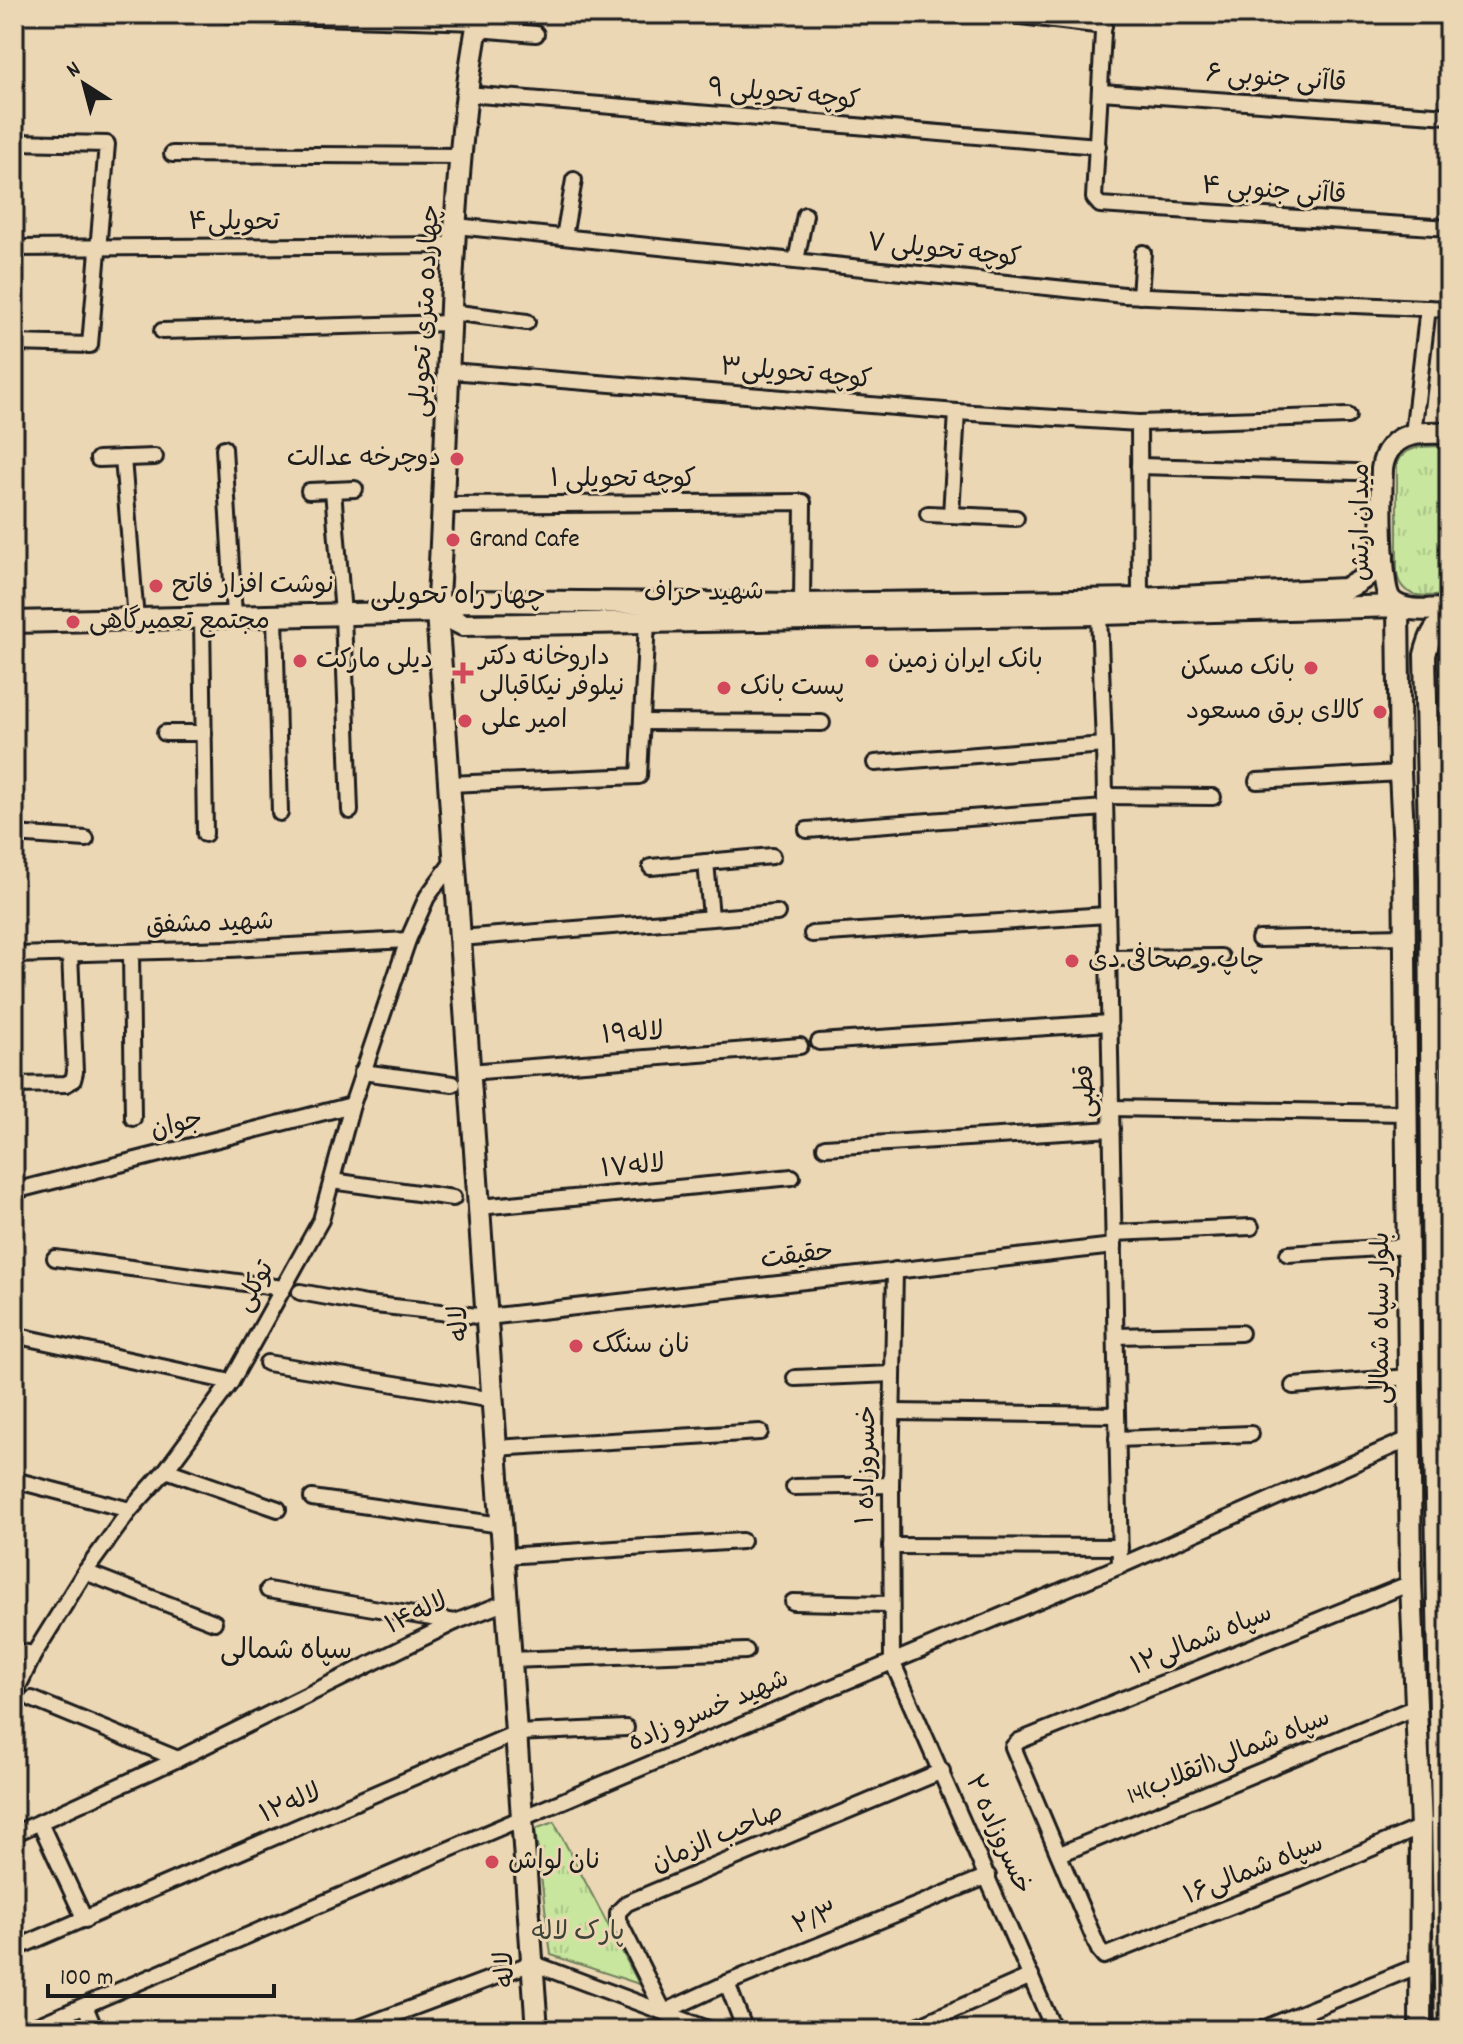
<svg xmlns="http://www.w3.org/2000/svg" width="1463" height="2044" viewBox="0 0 1463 2044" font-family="Dekko,'Playpen Sans Arabic',sans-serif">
<defs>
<pattern id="park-tufts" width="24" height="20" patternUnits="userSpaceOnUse" patternTransform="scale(2)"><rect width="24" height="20" fill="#c8e69e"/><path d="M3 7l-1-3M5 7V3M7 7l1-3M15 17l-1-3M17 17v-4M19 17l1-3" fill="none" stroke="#abc588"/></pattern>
</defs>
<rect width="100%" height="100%" fill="#ecd7b5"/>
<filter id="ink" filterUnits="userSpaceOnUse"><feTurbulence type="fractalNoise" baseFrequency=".0125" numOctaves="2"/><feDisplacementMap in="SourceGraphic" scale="16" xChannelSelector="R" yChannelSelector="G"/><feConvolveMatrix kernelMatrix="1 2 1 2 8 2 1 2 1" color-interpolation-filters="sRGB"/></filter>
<g filter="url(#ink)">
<g fill="url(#park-tufts)" stroke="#72815d" stroke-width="2">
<path d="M 1449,446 L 1449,595 C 1428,596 1402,601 1397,574 L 1397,463 C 1407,443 1429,447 1449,446 Z"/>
<path d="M 554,1822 L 639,1984 L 551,1955 L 535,1829 Z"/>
</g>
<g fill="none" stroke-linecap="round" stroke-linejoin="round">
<defs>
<g id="street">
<path d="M 225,14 L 478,22"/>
<path d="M 1003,14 L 1104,26"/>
<path d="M 1104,14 L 1094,198 L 1100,205 L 1449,228"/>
<path d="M 477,29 L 536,34"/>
<path d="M 1101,92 L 1449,116"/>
<path d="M 467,94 L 1098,146"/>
<path d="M 14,142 L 107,144 L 90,345 L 14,343"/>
<path d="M 172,154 L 463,156"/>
<path d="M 456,226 L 1124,295 L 1449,309"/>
<path d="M 564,237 L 574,180"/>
<path d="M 14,248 L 455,245"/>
<path d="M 796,261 L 805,215"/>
<path d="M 1140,296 L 1143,253"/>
<path d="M 451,312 L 527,322"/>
<path d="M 162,331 L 450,323"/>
<path d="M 450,371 L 957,412 L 1139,423 L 1348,416"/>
<path d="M 1139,423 L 1140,599"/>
<path d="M 1413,434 L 1428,308"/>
<path d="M 224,448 L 234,616"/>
<path d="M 123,458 L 136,620"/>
<path d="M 98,459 L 155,457"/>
<path d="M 1139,466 L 1356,472"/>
<path d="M 333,490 L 343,614 L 350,811"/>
<path d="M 309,491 L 355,489"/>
<path d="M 445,505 L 803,502 L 802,604"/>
<path d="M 928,514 L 1016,518"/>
<path d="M 951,515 L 957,412"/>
<path d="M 1099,614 L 1104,745 L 1120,1566"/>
<path d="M 275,617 L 280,813"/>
<path d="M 202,618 L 205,834"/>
<path d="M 642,722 L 822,723"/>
<path d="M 165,733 L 204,733"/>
<path d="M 875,763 L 1104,745"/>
<path d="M 1257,781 L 1400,773"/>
<path d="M 449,784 L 639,776 L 647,621"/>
<path d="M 1105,796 L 1213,797"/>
<path d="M 807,830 L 1105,808"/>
<path d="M 14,834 L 86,839"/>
<path d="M 706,862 L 711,917"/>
<path d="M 651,867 L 772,856"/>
<path d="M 812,934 L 1107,915"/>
<path d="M 460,938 L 777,913"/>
<path d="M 1259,939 L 1404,936"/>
<path d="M 131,952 L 133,1118"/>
<path d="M 14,955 L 230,949 L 408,940"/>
<path d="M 1108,958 L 1221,957"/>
<path d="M 819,1042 L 1109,1023"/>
<path d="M 362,1072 L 453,1084"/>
<path d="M 469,1072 L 800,1046"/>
<path d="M 14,1085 L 66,1084 L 73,1080 L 75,1072 L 70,953"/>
<path d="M 1111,1108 L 1406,1113"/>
<path d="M 825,1147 L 1112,1129"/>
<path d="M 332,1181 L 453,1198"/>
<path d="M 14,1191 L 352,1105"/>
<path d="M 479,1207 L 792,1177"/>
<path d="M 1114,1233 L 1251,1227"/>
<path d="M 1288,1254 L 1408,1246"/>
<path d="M 55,1258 L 283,1288"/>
<path d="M 895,1270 L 891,1485 L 892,1661 L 1054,2030"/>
<path d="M 300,1292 L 366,1304 L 487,1317 L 1114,1246"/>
<path d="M 14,1335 L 231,1382"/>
<path d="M 1116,1336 L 1241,1333"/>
<path d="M 267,1363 L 493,1400"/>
<path d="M 795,1378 L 893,1374"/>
<path d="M 1293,1386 L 1409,1377"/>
<path d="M 893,1412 L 1117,1415"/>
<path d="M 1117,1439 L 1251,1434"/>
<path d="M 496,1448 L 760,1432"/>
<path d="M 166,1470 L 278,1509"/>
<path d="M 14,1480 L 130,1510"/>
<path d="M 794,1487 L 891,1485"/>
<path d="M 312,1498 L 501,1525"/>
<path d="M 891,1546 L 1120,1547"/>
<path d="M 504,1556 L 742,1541"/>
<path d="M 85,1572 L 214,1622"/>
<path d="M 1411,1583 L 1019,1741 L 1013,1747 L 1099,1950 L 1104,1956 L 1295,1881 L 1421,1827"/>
<path d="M 268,1590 L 455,1622"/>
<path d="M 793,1602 L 890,1604"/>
<path d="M 14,1651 L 34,1654"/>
<path d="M 511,1660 L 746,1651"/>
<path d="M 14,1695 L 34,1654 L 85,1572 L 130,1510 L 166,1470 L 231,1382 L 321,1220 L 352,1105 L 408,940 L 427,897 L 454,860"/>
<path d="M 32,1699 L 178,1759"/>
<path d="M 40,1823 L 85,1920"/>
<path d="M 14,1834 L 178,1759 L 455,1622 L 507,1602"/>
<path d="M 1060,1854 L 1416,1707"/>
<path d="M 14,1949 L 516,1733 L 626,1728"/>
<path d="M 727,1983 L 745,2030"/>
<path d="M 85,2006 L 95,2030"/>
<path d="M 664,2012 L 618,1920 L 618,1912 L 627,1903 L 942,1771"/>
<path d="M 664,2012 L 727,1983 L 988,1876"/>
<path d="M 27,2030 L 522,1818 L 1120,1566 L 1409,1439"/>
<path d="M 353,2030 L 532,1963 L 711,2030"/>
<path d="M 909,2030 L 1031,1976"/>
<path d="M 1260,2030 L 1420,1965"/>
</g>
<g id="secondary">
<path d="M 479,14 C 475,40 470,66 467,93 C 447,265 449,439 437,612 L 537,2030"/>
<path d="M 1449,433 C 1429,433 1405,430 1391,447 C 1386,453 1383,461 1382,469 C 1381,491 1380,584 1390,599 C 1401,614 1432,609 1449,609"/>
<path d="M 437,612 L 464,601 L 802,604 L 1140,599 L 1344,589 C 1364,581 1372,572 1383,555"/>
<path d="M 14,622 L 437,612 L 463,625 L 1099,614 L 1398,606 L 1400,773 L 1404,850 L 1411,1583 L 1421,1827 L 1420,2030"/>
<path d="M 1446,2030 L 1433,1339 L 1430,879 L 1425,655 C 1429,639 1434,625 1449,617"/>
</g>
</defs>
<use href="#street" stroke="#1c1c1c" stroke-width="20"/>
<use href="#secondary" stroke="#1c1c1c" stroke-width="26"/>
<use href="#street" stroke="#ecd7b5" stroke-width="14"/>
<use href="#secondary" stroke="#ecd7b5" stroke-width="20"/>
</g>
</g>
<g fill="#d1495b" stroke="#ecd7b5" stroke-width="3">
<circle cx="457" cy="459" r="8"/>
<circle cx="453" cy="540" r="8"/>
<circle cx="156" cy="586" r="8"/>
<circle cx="73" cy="622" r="8"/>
<circle cx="300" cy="661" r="8"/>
<circle cx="872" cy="661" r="8"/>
<circle cx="1311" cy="668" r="8"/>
<path d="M459 661h8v8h8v8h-8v8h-8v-8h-8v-8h8z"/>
<circle cx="724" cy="688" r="8"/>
<circle cx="1380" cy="712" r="8"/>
<circle cx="465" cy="721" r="8"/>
<circle cx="1072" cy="961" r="8"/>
<circle cx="576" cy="1346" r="8"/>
<circle cx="492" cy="1862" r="8"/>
</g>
<g text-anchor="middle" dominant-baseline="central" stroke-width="6" stroke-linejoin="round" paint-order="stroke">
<g font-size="26" fill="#1c1c1c" stroke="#ecd7b5">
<text transform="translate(1276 80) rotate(4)">قاآنی جنوبی ۶</text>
<text transform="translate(784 96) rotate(5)">کوچه تحویلی ۹</text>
<text transform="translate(1274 192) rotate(4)">قاآنی جنوبی ۴</text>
<text x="234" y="223">تحویلی۴</text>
<text transform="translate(944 252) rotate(6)">کوچه تحویلی ۷</text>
<text transform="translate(427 311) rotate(-87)">چهارده متری تحویلی</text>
<text transform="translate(796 375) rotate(5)">کوچه تحویلی۳</text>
<text x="623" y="480">کوچه تحویلی ۱</text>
<text transform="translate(1362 522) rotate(-90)">میدان ارتش</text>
<text transform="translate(704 594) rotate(-1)">شهید حراف</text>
<text transform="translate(210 925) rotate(-2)">شهید مشفق</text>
<text transform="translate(633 1035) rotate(-4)">لاله۱۹</text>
<text transform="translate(1087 1091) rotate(-91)">قطبی</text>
<text transform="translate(177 1126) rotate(-14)">جوان</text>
<text transform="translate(633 1168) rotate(-5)">لاله۱۷</text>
<text transform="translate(797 1257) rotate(-7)">حقیقت</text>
<text transform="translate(256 1287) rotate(-61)">توکلی</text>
<text transform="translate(1382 1318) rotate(-90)">بلوار سپاه شمالی</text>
<text transform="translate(461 1323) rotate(-94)">لاله</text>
<text transform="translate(868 1465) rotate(-89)">خسروزاده ۱</text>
<text transform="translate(417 1615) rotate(-25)">لاله۱۴</text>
<text transform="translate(1202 1641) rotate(-22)">سپاه شمالی۱۲</text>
<text transform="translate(709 1712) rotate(-23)">شهید خسرو زاده</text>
<text transform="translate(1229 1758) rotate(-22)">14سپاه شمالی(اتقلاب)</text>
<text transform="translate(291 1805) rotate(-23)">لاله۱۲</text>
<text transform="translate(997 1835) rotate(66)">خسروزاده ۲</text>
<text transform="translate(718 1839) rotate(-23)">صاحب الزمان</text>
<text transform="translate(1254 1871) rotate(-22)">سپاه شمالی۱۶</text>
<text transform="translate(816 1920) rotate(-22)">۲/۳</text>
<text transform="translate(507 1969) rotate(-94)">لاله</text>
</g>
<g font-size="26" fill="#1c1c1c" stroke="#ecd7b5" text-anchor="start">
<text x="441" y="459" text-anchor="end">دوچرخه عدالت</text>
<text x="469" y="540">Grand Cafe</text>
<text x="172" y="586">نوشت افزار فاتح</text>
<text x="89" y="622">مجتمع تعمیرگاهی</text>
<text x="479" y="658">داروخانه دکتر<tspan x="479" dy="30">نیلوفر نیکاقبالی</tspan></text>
<text x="316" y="661">دیلی مارکت</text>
<text x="888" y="661">بانک ایران زمین</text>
<text x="1295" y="668" text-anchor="end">بانک مسکن</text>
<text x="740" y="688">پست بانک</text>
<text x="1364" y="712" text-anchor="end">کالای برق مسعود</text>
<text x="481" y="721">امیر علی</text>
<text x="1088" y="961">چاپ و صحافی دی</text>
<text x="592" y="1346">نان سنگک</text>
<text x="508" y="1862">نان لواش</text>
</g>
<g font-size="26" fill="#3e4436" stroke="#ecd7b5">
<text x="578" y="1933">پارک لاله</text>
</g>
<g font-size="28" fill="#1c1c1c" stroke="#ecd7b5">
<text x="458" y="598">چهار راه تحویلی</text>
<text x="286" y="1653">سپاه شمالی</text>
</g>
</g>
<rect width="1463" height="2044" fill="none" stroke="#ecd7b5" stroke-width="48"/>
<rect x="24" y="24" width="1415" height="1996" fill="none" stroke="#1c1c1c" stroke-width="3" filter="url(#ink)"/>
<g transform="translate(84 84) rotate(324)" stroke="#ecd7b5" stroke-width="6" paint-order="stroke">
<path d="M0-6L14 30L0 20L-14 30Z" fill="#1c1c1c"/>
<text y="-12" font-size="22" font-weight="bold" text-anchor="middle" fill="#1c1c1c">N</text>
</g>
<path d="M48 1984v12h226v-12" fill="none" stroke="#1c1c1c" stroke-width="4"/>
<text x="60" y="1984" font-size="24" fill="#1c1c1c" stroke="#ecd7b5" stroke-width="6" paint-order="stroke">100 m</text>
</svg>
